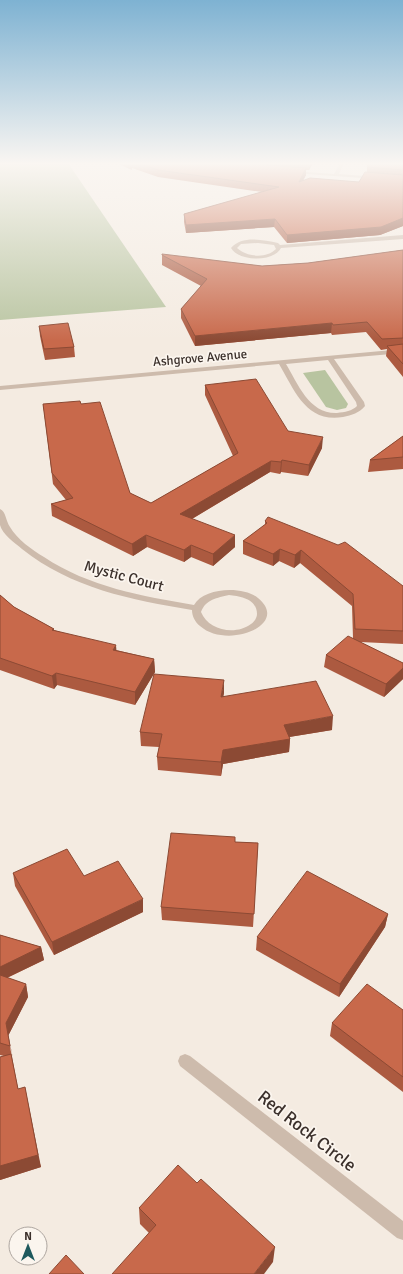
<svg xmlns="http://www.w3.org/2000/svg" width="403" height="1274" viewBox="0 0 403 1274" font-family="Signika,sans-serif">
<rect width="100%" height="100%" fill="#f4ebe1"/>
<g fill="#b8c4a0">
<path d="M 0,163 L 68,163 L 166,307 L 0,320 Z"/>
<path d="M 325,370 L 348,404 L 346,408 L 337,410 L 326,407 L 303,373 Z"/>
</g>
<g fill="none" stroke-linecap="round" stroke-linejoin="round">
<g fill="#cdbbac" fill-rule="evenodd">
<path d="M 340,163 L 344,163 L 339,174 L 403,179 L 403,181 L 293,173 L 291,172 L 293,171 L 334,174 Z"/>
<path d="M 403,235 L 403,239 L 281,248 C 274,262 239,262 231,248 C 242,235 263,240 278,243 L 280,245 ZM 258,243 L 274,245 L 276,249 C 266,259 247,257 237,248 L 241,244 Z"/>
<path d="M 403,349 L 403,353 L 334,359 L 364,402 L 365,406 C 359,413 352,415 343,417 C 306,423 295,391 279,364 L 0,390 L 0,386 ZM 328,360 L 356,402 L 357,406 C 352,411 345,412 337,413 C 309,414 298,384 286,364 Z"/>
<path d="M 0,509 C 6,511 6,522 10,527 C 17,539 32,550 44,557 C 89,587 142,596 194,605 C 204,587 244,586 258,598 C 291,625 227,650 200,626 C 195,622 192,616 192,610 C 131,600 71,588 22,549 C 15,543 2,534 0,525 C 0,520 0,514 0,509 ZM 229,595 C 240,596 257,599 257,614 C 257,618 254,622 251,624 C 235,636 208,630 201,612 C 206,599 217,598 229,595 Z"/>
<path d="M 185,1054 L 190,1056 L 403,1221 L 403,1240 L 397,1238 L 180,1066 L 178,1061 L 180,1056 Z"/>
</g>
</g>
<g fill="#ac5a40">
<path d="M 116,163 L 313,163 L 309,170 L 306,170 L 306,175 L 303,180 L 359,182 L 367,172 L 367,167 L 403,163 L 403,226 L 380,235 L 287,243 L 274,227 L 186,233 L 184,222 L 184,214 L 262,192 L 158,177 L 132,168 L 132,170 Z"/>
<path d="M 403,250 L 403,377 L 386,356 L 387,349 L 381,350 L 366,332 L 332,335 L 331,333 L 195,346 L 181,318 L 181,309 L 201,286 L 162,265 L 162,255 L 262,266 L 308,263 Z"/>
<path d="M 39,326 L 74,347 L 75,357 L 45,360 L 40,336 Z"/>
<path d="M 205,385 L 288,431 L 322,448 L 308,476 L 281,472 L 280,474 L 270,472 L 192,519 L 235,547 L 213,566 L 191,557 L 184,562 L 147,547 L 133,556 L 52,516 L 51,504 L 66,500 L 53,484 L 43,404 L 81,404 L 130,493 L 151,503 L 233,456 L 205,395 Z"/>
<path d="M 403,436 L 403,469 L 368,472 L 370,460 Z"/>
<path d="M 265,521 L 403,586 L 403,644 L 360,642 L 403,663 L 403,679 L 384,697 L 324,667 L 326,655 L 353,638 L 352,606 L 300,563 L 294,568 L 279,561 L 273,566 L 243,554 L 243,541 L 265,525 Z"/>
<path d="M 0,595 L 14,607 L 54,629 L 54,630 L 116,650 L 154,659 L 155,672 L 135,705 L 57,685 L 54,689 L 0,670 Z"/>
<path d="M 224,693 L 223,696 L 332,730 L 289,737 L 290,739 L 289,752 L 223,764 L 221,776 L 158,770 L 157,757 L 159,747 L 141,746 L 140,732 Z"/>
<path d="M 235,842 L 258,843 L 253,927 L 162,920 L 161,907 Z"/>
<path d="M 13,873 L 84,876 L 143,912 L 54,955 L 15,886 Z"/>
<path d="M 388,914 L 385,927 L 339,997 L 256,950 L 257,937 Z"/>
<path d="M 0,935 L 41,947 L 44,960 L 7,978 L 26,984 L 28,997 L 8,1036 L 18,1089 L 41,1167 L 0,1180 L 0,1057 L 4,1056 L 0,1055 Z"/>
<path d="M 403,1010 L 403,1092 L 330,1036 L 332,1023 Z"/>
<path d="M 139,1208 L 273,1262 L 149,1233 L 140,1224 Z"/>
</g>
<g fill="#8c4a34">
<path d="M 309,163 L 313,163 L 309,170 Z"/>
<path d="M 306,168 L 306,175 L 299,189 L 299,182 Z"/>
<path d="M 403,218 L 403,226 L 380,235 L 287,243 L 287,235 Z"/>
<path d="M 275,219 L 274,227 L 186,233 L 186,225 Z"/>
<path d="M 332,323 L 331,333 L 195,346 L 195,336 Z"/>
<path d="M 323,437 L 322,448 L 308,476 L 309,465 Z"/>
<path d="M 282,460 L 281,472 L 280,474 L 281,462 Z"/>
<path d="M 271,461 L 270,472 L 180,526 L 180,514 Z"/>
<path d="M 146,535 L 147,547 L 133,556 L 132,544 Z"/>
<path d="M 235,535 L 235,547 L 213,566 L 213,554 Z"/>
<path d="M 191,545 L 191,557 L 184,562 L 184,550 Z"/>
<path d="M 280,549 L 279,561 L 273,566 L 273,554 Z"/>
<path d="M 301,550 L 300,563 L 294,568 L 295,555 Z"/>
<path d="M 116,645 L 117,658 L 113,650 Z"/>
<path d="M 154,659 L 155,672 L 135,705 L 135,692 Z"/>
<path d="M 403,668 L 403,679 L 384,697 L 386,684 Z"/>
<path d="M 56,673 L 57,685 L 54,689 L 52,676 Z"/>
<path d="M 224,680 L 224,693 L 221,710 L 221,697 Z"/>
<path d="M 333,716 L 332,730 L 283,738 L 284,725 Z"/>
<path d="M 290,739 L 289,752 L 223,764 L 221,776 L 221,762 L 223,750 Z"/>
<path d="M 143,899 L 143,912 L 54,955 L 52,942 Z"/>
<path d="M 388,914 L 385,927 L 339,997 L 340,984 Z"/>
<path d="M 41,947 L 44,960 L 0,981 L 0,967 Z"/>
<path d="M 26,984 L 28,997 L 8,1036 L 13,1059 L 6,1023 Z"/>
<path d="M 25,1087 L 41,1167 L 0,1180 L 0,1166 Z"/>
<path d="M 275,1247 L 273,1262 L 264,1274 L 254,1274 Z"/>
</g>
<g fill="#c8694b" stroke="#8c4a34">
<path d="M 139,163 L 258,163 L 269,165 L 306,168 L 299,182 L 310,178 L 359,182 L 365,172 L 403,175 L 403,218 L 381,227 L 287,235 L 275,219 L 186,225 L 184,214 L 279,187 L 158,170 Z"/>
<path d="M 369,163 L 403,163 L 403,170 L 367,167 Z"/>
<path d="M 403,250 L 403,338 L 382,339 L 367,322 L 333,325 L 332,323 L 195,336 L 181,309 L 207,279 L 162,255 L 162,254 L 262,266 L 308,263 Z"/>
<path d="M 68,323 L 74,347 L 44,349 L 39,326 Z"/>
<path d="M 403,344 L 403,364 L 387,346 Z"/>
<path d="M 256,379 L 288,431 L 323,437 L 309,465 L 282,460 L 281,462 L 271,461 L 180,514 L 235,535 L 213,554 L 191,545 L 184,550 L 146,535 L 132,544 L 51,504 L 73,498 L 52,473 L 43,404 L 80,401 L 81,404 L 100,402 L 130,493 L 151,503 L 238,453 L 205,385 Z"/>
<path d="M 403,436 L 403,457 L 370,460 Z"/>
<path d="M 268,517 L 338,545 L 345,542 L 403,586 L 403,631 L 355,629 L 353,594 L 301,550 L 295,555 L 280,549 L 273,554 L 243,541 L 267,523 L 265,521 Z"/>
<path d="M 0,595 L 14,607 L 54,629 L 52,630 L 116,645 L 113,650 L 154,659 L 135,692 L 56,673 L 52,676 L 0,658 Z"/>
<path d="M 348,636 L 403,663 L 403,668 L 386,684 L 326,655 Z"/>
<path d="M 154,674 L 224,680 L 221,697 L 316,681 L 333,716 L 284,725 L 290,739 L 223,750 L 221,762 L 157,757 L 162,734 L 140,732 Z"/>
<path d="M 171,833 L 235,837 L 235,842 L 258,843 L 254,914 L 161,907 Z"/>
<path d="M 67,849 L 84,876 L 118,861 L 143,899 L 52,942 L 13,873 Z"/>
<path d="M 307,871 L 388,914 L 340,984 L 257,937 Z"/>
<path d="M 0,935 L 41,947 L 0,967 Z"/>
<path d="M 0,975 L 26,984 L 6,1023 L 10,1046 L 0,1043 Z"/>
<path d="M 367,984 L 403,1010 L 403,1077 L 332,1023 Z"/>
<path d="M 11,1054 L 18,1089 L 25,1087 L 38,1155 L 0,1166 L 0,1057 Z"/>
<path d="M 178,1165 L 197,1183 L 201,1179 L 275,1247 L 254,1274 L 112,1274 L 156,1225 L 139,1208 Z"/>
<path d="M 66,1255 L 84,1274 L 49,1274 Z"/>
</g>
<linearGradient id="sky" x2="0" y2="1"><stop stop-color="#7eb2d2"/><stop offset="0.48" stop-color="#faf6f2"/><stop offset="1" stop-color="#faf6f2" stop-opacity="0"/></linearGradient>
<rect width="403" height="341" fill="url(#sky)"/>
<g text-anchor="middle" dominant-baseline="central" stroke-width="3.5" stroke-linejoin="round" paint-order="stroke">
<g font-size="13" fill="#3b302b" stroke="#fbf5ee">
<text transform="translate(200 358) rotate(-5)">Ashgrove Avenue</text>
</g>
<g font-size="15" fill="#3b302b" stroke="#fbf5ee">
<text transform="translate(124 576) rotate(15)">Mystic Court</text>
</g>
<g font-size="18" fill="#3b302b" stroke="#fbf5ee">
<text transform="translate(307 1131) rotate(38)">Red Rock Circle</text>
</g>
</g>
<g transform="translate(28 1246)"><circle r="19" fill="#fbf5ee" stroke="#aea6a0"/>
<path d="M0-3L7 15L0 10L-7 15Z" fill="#1f5a5e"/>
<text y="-6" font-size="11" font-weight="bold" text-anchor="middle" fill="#3b302b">N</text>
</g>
</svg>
